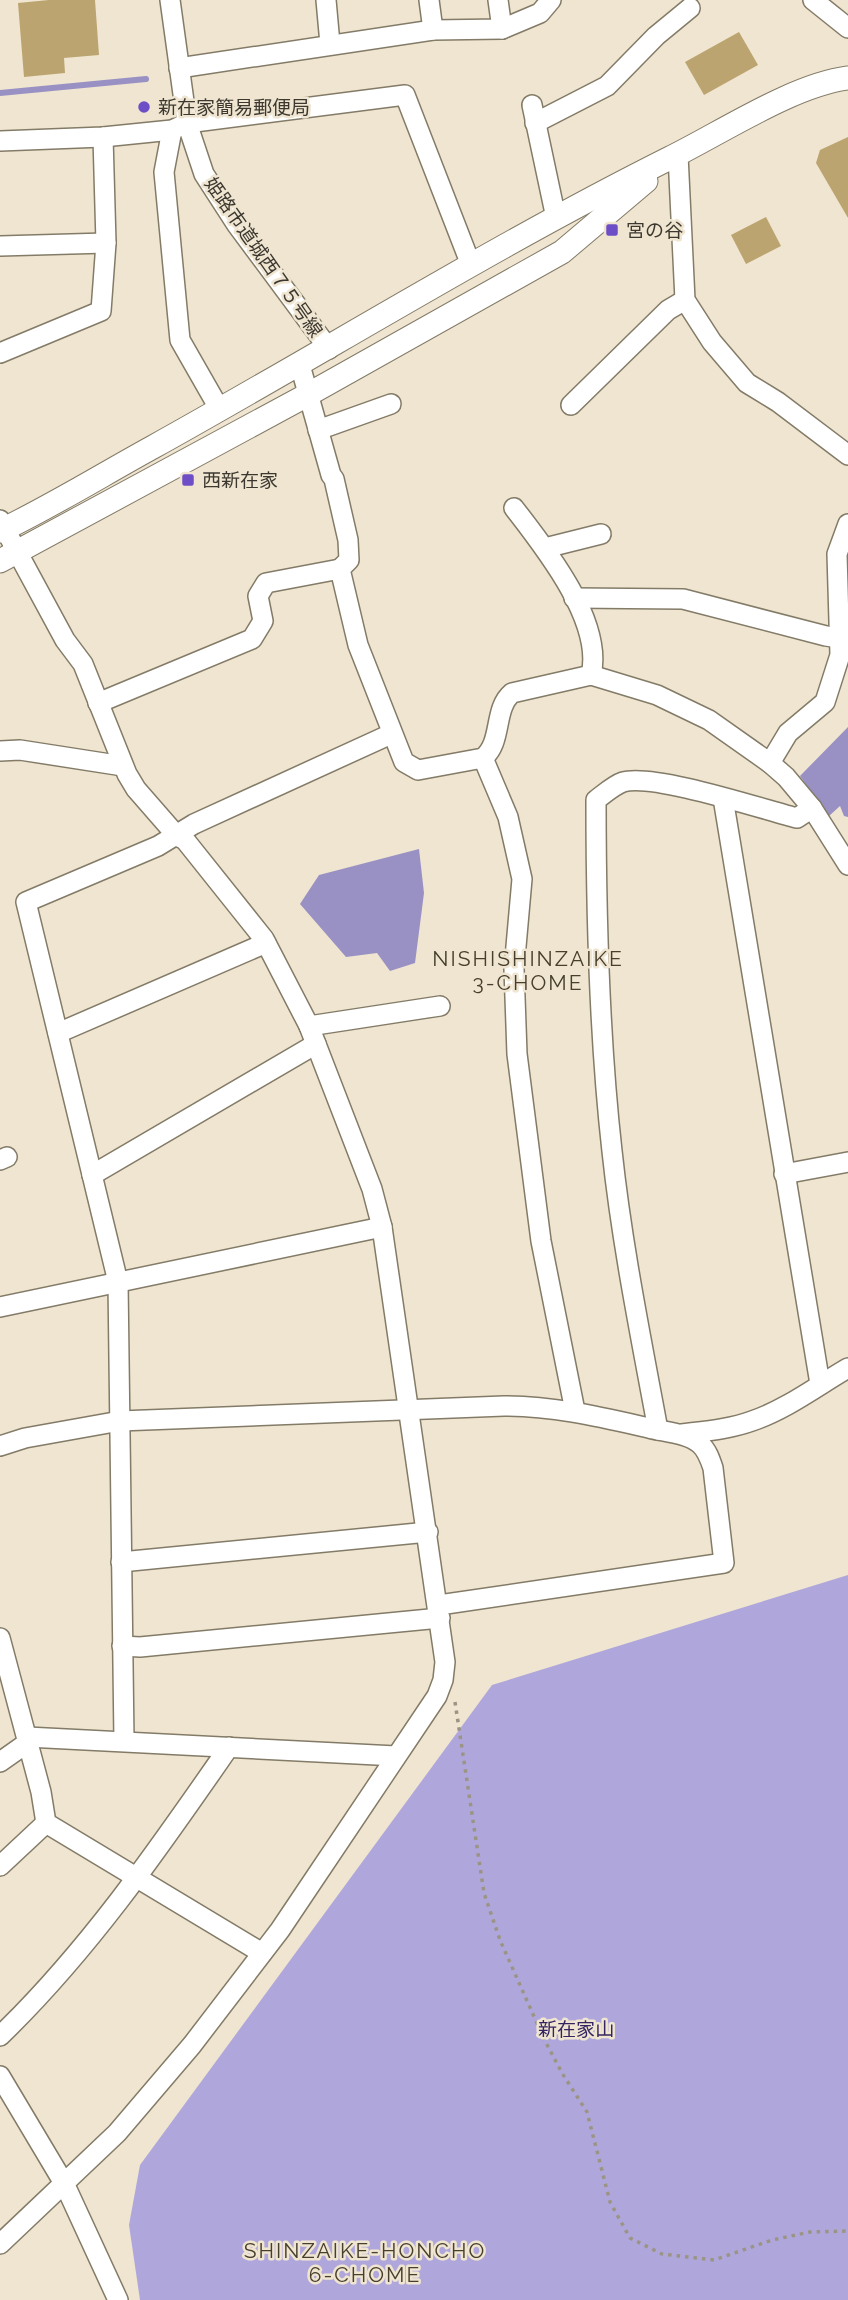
<svg xmlns="http://www.w3.org/2000/svg" width="848" height="2300" viewBox="0 0 848 2300" font-family="Raleway,'Noto Sans JP',sans-serif">
<rect width="100%" height="100%" fill="#efe5d0"/>
<path fill="#afa7dc" d="M 848,1575 L 848,2300 L 140,2300 L 129,2225 L 140,2165 L 492,1685 Z"/>
<g fill="#9991c4">
<path d="M 848,727 L 848,817 L 844,816 L 840,806 L 829,816 L 800,776 Z"/>
<path d="M 419,849 L 424,893 L 415,963 L 390,971 L 377,953 L 346,957 L 300,904 L 319,875 Z"/>
</g>
<g fill="none" stroke-linecap="round" stroke-linejoin="round">
<path stroke="#9991c4" stroke-width="6" d="M 0,93 L 146,79"/>
</g>
<g fill="#bba46f">
<path d="M 49,0 L 95,0 L 99,55 L 64,58 L 65,73 L 24,77 L 18,3 Z"/>
<path d="M 739,32 L 758,65 L 704,95 L 685,62 Z"/>
<path d="M 848,137 L 848,218 L 816,163 L 820,150 Z"/>
<path d="M 766,217 L 781,246 L 746,264 L 731,235 Z"/>
</g>
<g fill="none" stroke-linecap="round" stroke-linejoin="round">
<defs>
<g id="minor">
<path d="M 170,0 L 187,123 L 204,174 L 237,225 L 329,349"/>
<path d="M 326,0 L 330,44"/>
<path d="M 429,0 L 433,30"/>
<path d="M 498,0 L 502,29"/>
<path d="M 813,0 L 848,28"/>
<path d="M 179,68 L 433,30 L 502,29 L 540,13 L 551,0"/>
<path d="M 532,105 L 556,218"/>
<path d="M 535,123 L 607,86 L 656,36 L 690,8"/>
<path d="M 172,130 L 164,172 L 180,340 L 220,410"/>
<path d="M 0,141 L 103,137 L 172,130 L 187,123 L 405,95 L 471,265"/>
<path d="M 678,155 L 685,300 L 712,342 L 747,383 L 778,402 L 848,455"/>
<path d="M 0,246 L 106,243"/>
<path d="M 0,353 L 101,311 L 106,243 L 103,137"/>
<path d="M 300,365 L 331,475 L 334,479 L 348,540 L 349,560 L 340,569 L 358,645 L 404,762 L 418,770 L 483,758 C 503,742 493,709 512,693 L 591,675 L 657,695 L 709,720 L 770,763 L 786,777 L 812,808 L 848,865"/>
<path d="M 571,405 L 668,310 L 685,300"/>
<path d="M 318,430 L 391,404"/>
<path d="M 514,508 C 545,548 604,622 591,675"/>
<path d="M 0,520 L 65,640 L 83,664 L 127,774 L 136,789 L 177,836 L 185,840 L 264,939 L 309,1026 L 372,1189 L 382,1227 L 445,1662 L 443,1680 L 437,1696 L 280,1930 L 192,2045 L 117,2133 L 0,2244"/>
<path d="M 545,548 L 601,534"/>
<path d="M 574,598 L 683,599 L 826,636 L 839,638"/>
<path d="M 98,703 L 252,639 L 263,621 L 258,596 L 266,583 L 340,569"/>
<path d="M 0,751 L 20,750 L 123,766"/>
<path d="M 483,758 L 508,817 L 522,879 L 514,969 L 517,1054 L 541,1241 L 575,1411"/>
<path d="M 770,763 L 788,733 L 825,702 L 840,655 L 837,554 L 848,524"/>
<path d="M 723,798 L 820,1384"/>
<path d="M 309,1026 L 440,1006"/>
<path d="M 58,1033 L 266,943"/>
<path d="M 0,1160 L 7,1157"/>
<path d="M 784,1174 L 848,1162"/>
<path d="M 92,1175 L 316,1044"/>
<path d="M 0,1307 L 382,1227"/>
<path d="M 658,1430 C 641,1338 622,1245 612,1151 C 599,1036 596,915 596,800 C 604,794 614,785 623,782 C 653,773 762,809 797,818 L 812,808"/>
<path d="M 682,1434 C 706,1431 730,1429 752,1421 C 787,1409 817,1386 848,1368"/>
<path d="M 0,1446 L 25,1438 L 120,1421 L 504,1406 C 554,1406 600,1417 649,1428 C 664,1432 688,1433 700,1444 C 707,1450 710,1459 713,1468 L 724,1563 L 439,1605"/>
<path d="M 121,1562 L 428,1532"/>
<path d="M 0,1638 L 41,1792 L 46,1823 L 262,1953"/>
<path d="M 122,1646 L 140,1647 L 440,1618"/>
<path d="M 27,1737 L 396,1756"/>
<path d="M 124,1741 L 118,1282 L 26,902 L 158,846 L 194,824 L 391,734"/>
<path d="M 0,1762 L 27,1743"/>
<path d="M 0,1866 L 46,1823"/>
<path d="M 0,2036 C 89,1950 159,1848 229,1747"/>
<path d="M 0,2076 L 65,2185 L 118,2300"/>
</g>
<g id="tertiary">
<path d="M 0,531 C 52,506 102,475 153,447 C 326,351 494,246 670,158 C 721,133 793,85 848,78"/>
<path d="M 0,561 L 309,394 L 562,252 L 646,181"/>
</g>
</defs>
<use href="#minor" stroke="#837b67" stroke-width="22"/>
<use href="#tertiary" stroke="#837b67" stroke-width="25"/>
<path stroke="#9b9485" stroke-width="3.5" stroke-dasharray="3.5 5" stroke-linecap="butt" d="M 455,1702 L 484,1893 L 500,1940 L 544,2039 L 562,2073 L 587,2112 L 610,2202 L 630,2238 L 662,2254 L 714,2260 L 772,2240 L 810,2232 L 848,2231"/>
<use href="#minor" stroke="#fff" stroke-width="19"/>
<use href="#tertiary" stroke="#fff" stroke-width="23"/>
</g>
<g fill="#6e4ec7" stroke="#efe5d0" stroke-width="2.5">
<circle cx="144" cy="107" r="7"/>
<rect x="605" y="223" width="14" height="14" rx="3.5"/>
<rect x="181" y="473" width="14" height="14" rx="3.5"/>
</g>
<g text-anchor="middle" dominant-baseline="central" stroke-width="5" stroke-linejoin="round" paint-order="stroke">
<g font-size="19" fill="#3c3830" stroke="#efe5d0" text-anchor="start">
<text x="158" y="107">新在家簡易郵便局</text>
<text x="626" y="230">宮の谷</text>
<text x="202" y="480">西新在家</text>
</g>
<g font-size="19" fill="#3c3830" stroke="#efe5d0">
<text transform="translate(264 257) rotate(55)">姫路市道城西７５号線</text>
</g>
<g font-size="19" fill="#342462" stroke="#efe5d0">
<text x="576" y="2029">新在家山</text>
</g>
<g font-size="21" letter-spacing="2" fill="#473f2d" stroke="#efe5d0">
<text x="528" y="958">NISHISHINZAIKE<tspan x="528" dy="24">3-CHOME</tspan></text>
<text x="365" y="2250">SHINZAIKE-HONCHO<tspan x="365" dy="24">6-CHOME</tspan></text>
</g>
</g>
</svg>
